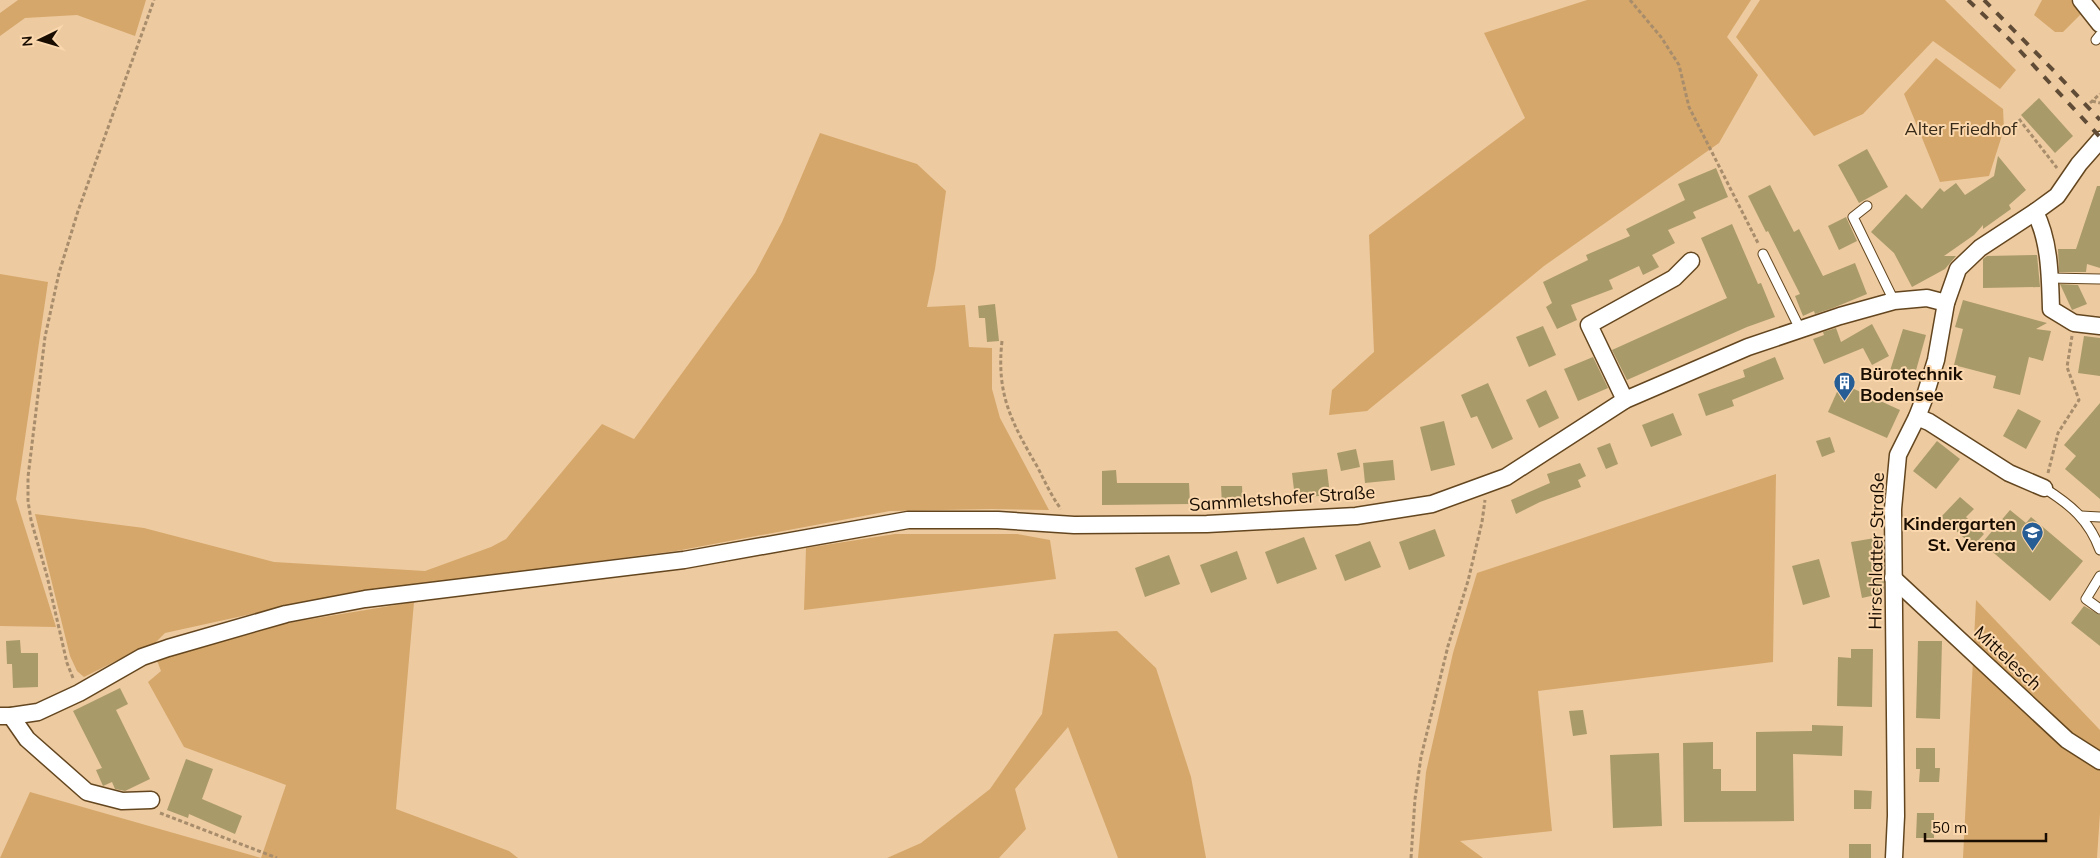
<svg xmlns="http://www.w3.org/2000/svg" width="2100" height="858" viewBox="0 0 2100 858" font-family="Mulish,sans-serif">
<rect width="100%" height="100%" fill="#edcaa0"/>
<g fill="#d6a76a">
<path d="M 18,0 L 146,0 L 135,36 L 77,15 L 25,18 L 0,36 L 0,13 Z"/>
<path d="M 1587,0 L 1751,0 L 1727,37 L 1758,75 L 1719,143 L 1544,266 L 1367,411 L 1329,415 L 1332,390 L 1374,352 L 1369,235 L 1525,118 L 1484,33 Z"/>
<path d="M 1760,0 L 1945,0 L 2016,70 L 2000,89 L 1933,41 L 1863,114 L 1814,136 L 1736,37 Z"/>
<path d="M 2042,0 L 2071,0 L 2082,13 L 2063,32 L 2055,32 L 2034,15 Z"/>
<path d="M 1936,58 L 2003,109 L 2004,129 L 1989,176 L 1940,182 L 1904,94 Z"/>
<path d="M 820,133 L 917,164 L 946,191 L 935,269 L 927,307 L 965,305 L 969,347 L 992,348 L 992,389 L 1000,418 L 1049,510 L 992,509 L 890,511 L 676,551 L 342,594 L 165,633 L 151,647 L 128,655 L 84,677 L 77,671 L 70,656 L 35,514 L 144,528 L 274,562 L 425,571 L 491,547 L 506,539 L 602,424 L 634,439 L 755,273 L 782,222 Z"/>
<path d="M 0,274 L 48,282 L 16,499 L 56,627 L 0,626 Z"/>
<path d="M 1776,474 L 1773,662 L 1538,691 L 1552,831 L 1460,841 L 1483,858 L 1418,858 L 1426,772 L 1453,653 L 1477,573 Z"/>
<path d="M 895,534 L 1017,534 L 1050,540 L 1056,579 L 804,610 L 806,548 Z"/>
<path d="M 1976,600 L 2100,730 L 2100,813 L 2097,858 L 1963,858 Z"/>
<path d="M 414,602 L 396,809 L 509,851 L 518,858 L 261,858 L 286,785 L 184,747 L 148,682 L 161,671 L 156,658 L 269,626 Z"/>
<path d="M 1117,631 L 1156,668 L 1191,777 L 1206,858 L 1118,858 L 1068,727 L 1015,789 L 1026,829 L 999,858 L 887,858 L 921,843 L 990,789 L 1042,714 L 1054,634 Z"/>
<path d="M 30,792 L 261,858 L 0,858 Z"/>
</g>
<g fill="#a99a6a">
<path d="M 2039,98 L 2073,136 L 2055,153 L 2021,115 Z"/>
<path d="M 1867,149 L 1888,187 L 1859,203 L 1838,165 Z"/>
<path d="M 1998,156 L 2026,190 L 2009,205 L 2011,209 L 1983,229 L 1983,225 L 1974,235 L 1944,256 L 1956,256 L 1945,269 L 1912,287 L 1894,253 L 1871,232 L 1906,194 L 1922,209 L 1940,188 L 1944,192 L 1956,183 L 1965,195 L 1994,176 Z"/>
<path d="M 1716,168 L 1728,197 L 1693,212 L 1696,218 L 1668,230 L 1675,243 L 1652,255 L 1659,267 L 1643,275 L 1639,266 L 1609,280 L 1613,289 L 1571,305 L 1577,320 L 1557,329 L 1546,307 L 1552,303 L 1543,282 L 1588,260 L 1586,255 L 1630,236 L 1626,229 L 1685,200 L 1678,184 Z"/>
<path d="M 1770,185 L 1794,232 L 1799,229 L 1823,276 L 1855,263 L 1867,294 L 1833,308 L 1815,314 L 1814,311 L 1803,316 L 1795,296 L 1800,294 L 1768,231 L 1766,232 L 1748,196 Z"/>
<path d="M 2097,186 L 2100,186 L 2100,268 L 2087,264 L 2086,272 L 2059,272 L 2058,249 L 2076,249 Z"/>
<path d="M 1846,217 L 1857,241 L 1839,250 L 1828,226 Z"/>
<path d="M 1732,224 L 1758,284 L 1761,283 L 1775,317 L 1747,327 L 1627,380 L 1612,350 L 1727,298 L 1701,238 Z"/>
<path d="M 2037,255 L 2040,287 L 1983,288 L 1983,259 L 1987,256 Z"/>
<path d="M 2060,284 L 2078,285 L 2087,304 L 2072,310 Z"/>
<path d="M 1963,300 L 2047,323 L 2036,329 L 2051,331 L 2043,361 L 2029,357 L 2020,395 L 1993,388 L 1996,376 L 1954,365 L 1963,329 L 1955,327 Z"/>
<path d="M 995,304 L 999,341 L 987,342 L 985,318 L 979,318 L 978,306 Z"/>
<path d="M 1872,324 L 1889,356 L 1872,365 L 1863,348 L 1824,364 L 1813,339 L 1824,335 L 1823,332 L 1836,328 L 1841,342 Z"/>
<path d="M 1543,326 L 1556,355 L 1529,367 L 1516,337 Z"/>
<path d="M 1903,329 L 1926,335 L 1913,381 L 1889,374 Z"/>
<path d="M 2084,336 L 2100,338 L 2100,376 L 2078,373 Z"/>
<path d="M 1593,357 L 1608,388 L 1578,401 L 1564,369 Z"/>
<path d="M 1775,357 L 1784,379 L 1732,400 L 1734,406 L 1706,416 L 1698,394 L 1745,377 L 1743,370 Z"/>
<path d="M 1488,383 L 1513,439 L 1492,449 L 1477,416 L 1471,418 L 1461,395 Z"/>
<path d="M 1841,383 L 1900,410 L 1887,438 L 1828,412 Z"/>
<path d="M 1546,390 L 1559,418 L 1539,428 L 1526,400 Z"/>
<path d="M 2100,403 L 2100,499 L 2065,469 L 2076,456 L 2064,445 Z"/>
<path d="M 2018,409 L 2041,421 L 2026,449 L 2003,436 Z"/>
<path d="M 1673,413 L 1682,435 L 1651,447 L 1642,425 Z"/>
<path d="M 1444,421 L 1455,465 L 1431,471 L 1420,427 Z"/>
<path d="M 1830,437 L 1835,452 L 1822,457 L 1816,441 Z"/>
<path d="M 1937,441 L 1960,459 L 1936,489 L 1913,471 Z"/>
<path d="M 1610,443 L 1618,464 L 1606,469 L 1597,448 Z"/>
<path d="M 1356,449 L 1360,467 L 1341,471 L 1337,453 Z"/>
<path d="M 1393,460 L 1395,480 L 1365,483 L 1363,463 Z"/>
<path d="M 1580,463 L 1586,476 L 1578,480 L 1581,487 L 1540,502 L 1516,514 L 1511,500 L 1550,483 L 1547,474 Z"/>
<path d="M 1327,469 L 1330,495 L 1295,498 L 1292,473 Z"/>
<path d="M 1116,470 L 1117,483 L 1189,483 L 1190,504 L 1102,505 L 1102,471 Z"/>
<path d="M 1221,486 L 1242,486 L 1243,505 L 1222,505 Z"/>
<path d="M 1960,497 L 1974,509 L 1966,517 L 1984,534 L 1973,546 L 1941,517 Z"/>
<path d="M 2010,510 L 2026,523 L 2031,517 L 2083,561 L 2050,601 L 1982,543 Z"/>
<path d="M 1435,529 L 1445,556 L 1409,570 L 1399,542 Z"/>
<path d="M 1304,537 L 1317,569 L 1277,584 L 1265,552 Z"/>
<path d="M 1875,538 L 1884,583 L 1884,593 L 1862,598 L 1851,542 Z"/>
<path d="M 1370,541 L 1381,567 L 1345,581 L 1335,555 Z"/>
<path d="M 1237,551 L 1247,579 L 1211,593 L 1200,565 Z"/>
<path d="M 1169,555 L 1180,584 L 1145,597 L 1135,568 Z"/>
<path d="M 1819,559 L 1830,597 L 1803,605 L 1792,566 Z"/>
<path d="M 2084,606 L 2100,615 L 2100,646 L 2071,623 Z"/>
<path d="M 20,640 L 21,653 L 38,653 L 38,687 L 13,688 L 12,664 L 7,664 L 6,641 Z"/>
<path d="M 1918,641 L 1942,641 L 1940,719 L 1916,718 Z"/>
<path d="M 1851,649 L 1873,649 L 1872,707 L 1837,706 L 1838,657 L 1851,658 Z"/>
<path d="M 120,688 L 128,704 L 116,710 L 150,779 L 125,791 L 115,789 L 112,782 L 103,786 L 96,770 L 102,768 L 73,711 Z"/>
<path d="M 1583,710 L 1587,734 L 1573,736 L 1569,711 Z"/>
<path d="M 1812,725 L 1843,726 L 1842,756 L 1793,754 L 1794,821 L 1684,822 L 1683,743 L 1713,742 L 1713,769 L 1721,769 L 1721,791 L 1756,791 L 1756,732 L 1812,731 Z"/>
<path d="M 1916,748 L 1935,748 L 1935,768 L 1940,768 L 1939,782 L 1919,782 L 1920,769 L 1916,769 Z"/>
<path d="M 1659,753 L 1662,826 L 1613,828 L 1610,755 Z"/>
<path d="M 186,759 L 213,769 L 202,799 L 242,816 L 235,834 L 189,814 L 188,818 L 167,810 Z"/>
<path d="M 1854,790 L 1872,791 L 1871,809 L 1854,809 Z"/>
<path d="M 1917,813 L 1934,813 L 1934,838 L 1916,838 Z"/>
<rect x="1849" y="844" width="22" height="14"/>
</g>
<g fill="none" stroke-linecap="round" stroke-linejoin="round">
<defs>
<g id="service">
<path d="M 2096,40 L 2100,35"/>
<path d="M 1867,206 L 1853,217 L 1894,301"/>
<path d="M 1763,254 L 1800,329"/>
<path d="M 2050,278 L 2100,279"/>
<path d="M 2044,488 C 2071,505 2089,520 2100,550"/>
<path d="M 2081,516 L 2100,517"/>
<path d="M 2100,576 L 2086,599 L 2100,609"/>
</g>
<g id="minor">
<path d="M 2081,0 L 2100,24"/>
<path d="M 2035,212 C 2050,241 2050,277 2051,309 L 2074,323 L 2100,326"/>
<path d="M 1625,400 L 1589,325 L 1674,278 L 1691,261"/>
<path d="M 1917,417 L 1929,422 L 2009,473 L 2044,488"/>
<path d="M 1893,578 L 2067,740 L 2100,761"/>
<path d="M 0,716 L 11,716 L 38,712 L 79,693 L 142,657 L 168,648 L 286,614 L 365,599 L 684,560 L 908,520 L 998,520 L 1074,525 L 1207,524 L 1356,516 L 1432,504 L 1506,477 L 1625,400 L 1748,347 L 1840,316 L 1894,301 L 1927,298 L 1946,303"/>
<path d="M 11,716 L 27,739 L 87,792 L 122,801 L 151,800"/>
<path d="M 1894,858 L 1896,816 L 1893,509 L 1898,455 L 1917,417 L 1924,399 L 1936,360 L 1946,303 L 1958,269 L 1980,248 L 2035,212 L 2057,196 L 2079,164 L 2100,140"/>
</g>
</defs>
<use href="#service" stroke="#63461f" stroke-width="11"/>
<use href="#minor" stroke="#63461f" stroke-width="19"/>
<g stroke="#a88d6c" stroke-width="3" stroke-dasharray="4 2.5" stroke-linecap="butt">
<path d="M 1630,0 L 1661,37 L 1679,65 L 1689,107 L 1759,245"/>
<path d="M 2092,101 L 2100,103"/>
<path d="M 2090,103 L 2100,94"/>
<path d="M 2019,119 L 2057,168"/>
<path d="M 1002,341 C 996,395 1012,423 1038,468 C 1045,482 1052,497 1061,509"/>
<path d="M 2048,473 L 2058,433 L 2079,400 L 2067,367 L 2072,336"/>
<path d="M 73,678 L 67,663 L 47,576 L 31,520 L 28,501 L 28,477 L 45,337 L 59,273 L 78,211 L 154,0"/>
<path d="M 160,813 L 277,858"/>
<path d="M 1411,858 L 1415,799 L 1421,757 L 1448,646 L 1468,581 L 1482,522 L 1485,500"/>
</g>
<use href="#service" stroke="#fff" stroke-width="9"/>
<use href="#minor" stroke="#fff" stroke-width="16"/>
<g stroke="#604c36" stroke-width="4" stroke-dasharray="9 9" stroke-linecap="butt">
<path d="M 1968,0 L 2010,40 L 2100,137"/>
<path d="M 1984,0 L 2055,72 L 2100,120"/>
</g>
</g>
<defs>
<symbol id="building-pin" viewBox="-11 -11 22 30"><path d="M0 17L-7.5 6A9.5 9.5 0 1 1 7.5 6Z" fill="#275d95" stroke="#fad7ad"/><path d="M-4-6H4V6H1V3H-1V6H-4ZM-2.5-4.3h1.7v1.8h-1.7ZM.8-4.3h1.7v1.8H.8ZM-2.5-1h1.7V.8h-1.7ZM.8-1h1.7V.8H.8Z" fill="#fff"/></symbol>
<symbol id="school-pin" viewBox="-11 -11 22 30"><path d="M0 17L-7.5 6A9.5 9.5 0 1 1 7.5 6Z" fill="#275d95" stroke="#fad7ad"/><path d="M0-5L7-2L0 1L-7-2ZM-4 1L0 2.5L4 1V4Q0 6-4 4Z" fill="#fff"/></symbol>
</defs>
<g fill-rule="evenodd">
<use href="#building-pin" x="1832" y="370" width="25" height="34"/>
<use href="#school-pin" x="2020" y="520" width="25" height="34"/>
</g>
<g text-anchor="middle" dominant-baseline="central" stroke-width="4" stroke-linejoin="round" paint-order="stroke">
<g font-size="18" fill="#372a18" stroke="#fad7ad">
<text x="1961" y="128">Alter Friedhof</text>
</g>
<g font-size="18" font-weight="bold" fill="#190d01" stroke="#fad7ad" text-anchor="start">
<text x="1860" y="373">Bürotechnik<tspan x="1860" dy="21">Bodensee</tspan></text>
<text x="2016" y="523" text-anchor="end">Kindergarten<tspan x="2016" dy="21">St. Verena</tspan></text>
</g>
<g font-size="18" fill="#190d01" stroke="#fad7ad">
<text transform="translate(1282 498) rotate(-4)">Sammletshofer Straße</text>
<text transform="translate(1876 551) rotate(-89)">Hirschlatter Straße</text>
<text transform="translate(2008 658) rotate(43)">Mittelesch</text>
</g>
</g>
<g transform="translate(40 40) rotate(265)" stroke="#fad7ad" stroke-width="4" paint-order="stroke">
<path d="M0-4L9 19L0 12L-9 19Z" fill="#190d01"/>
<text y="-8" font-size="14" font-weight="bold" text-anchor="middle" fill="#190d01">N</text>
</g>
<path d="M1925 833v8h121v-8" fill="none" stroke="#190d01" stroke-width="2.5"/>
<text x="1932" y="833" font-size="15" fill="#190d01" stroke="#fad7ad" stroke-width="4" paint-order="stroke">50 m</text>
</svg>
